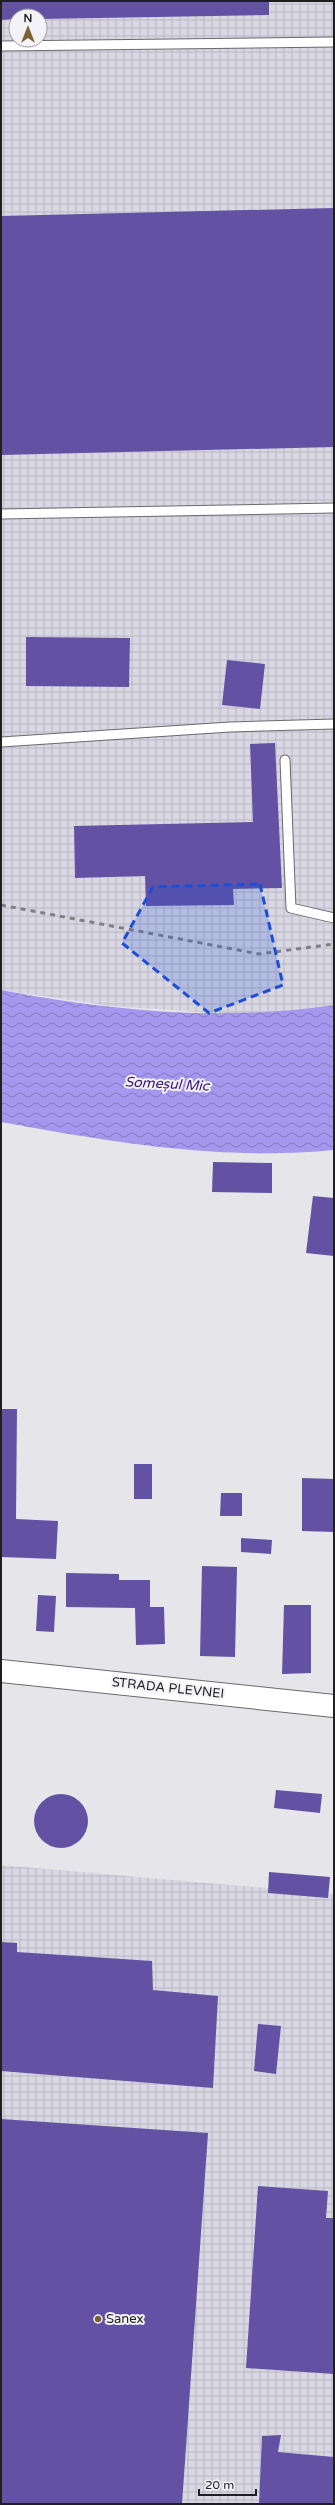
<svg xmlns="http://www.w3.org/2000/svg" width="335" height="2505" viewBox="0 0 335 2505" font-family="'Varela Round',sans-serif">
<defs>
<pattern id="industrial-grid" width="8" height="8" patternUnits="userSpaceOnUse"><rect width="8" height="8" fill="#d8d7e3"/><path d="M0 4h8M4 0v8" fill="none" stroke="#b9b8c2"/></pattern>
<pattern id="water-waves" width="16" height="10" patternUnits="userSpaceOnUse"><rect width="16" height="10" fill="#a596ee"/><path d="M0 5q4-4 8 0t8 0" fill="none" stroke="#867ac0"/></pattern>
</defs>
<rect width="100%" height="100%" fill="#e6e5ea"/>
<g fill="url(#industrial-grid)" fill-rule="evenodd">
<path d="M 1,1 L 334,1 L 334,1005 L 297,1011 L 242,1015 L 111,1006 L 1,990 ZM 16,16 L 40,16 L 40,40 L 16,40 Z"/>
<path d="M 1,1865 L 334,1894 L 334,2504 L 1,2504 Z"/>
</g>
<path fill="url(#water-waves)" d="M 1,990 C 110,1011 224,1022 334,1005 L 334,1150 C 221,1161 111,1142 1,1122 Z"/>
<g fill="#6352a4">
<path d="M 1,1 L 269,1 L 269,15 L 40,19 L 40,16 L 16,16 L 16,19 L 1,20 Z"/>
<path d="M 334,208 L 334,447 L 1,455 L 1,216 Z"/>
<path d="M 26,637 L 130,638 L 129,687 L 26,686 Z"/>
<path d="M 227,660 L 265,664 L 260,709 L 222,705 Z"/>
<path d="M 275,743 L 282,888 L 233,889 L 234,905 L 146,906 L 145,876 L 75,878 L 74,826 L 253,822 L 250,744 Z"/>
<path d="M 213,1162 L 272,1163 L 272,1193 L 212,1192 Z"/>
<path d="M 313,1196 L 334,1198 L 334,1256 L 306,1253 Z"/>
<path d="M 1,1409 L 17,1409 L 16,1519 L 58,1521 L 56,1559 L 1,1557 Z"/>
<rect x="134" y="1464" width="18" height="35"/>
<path d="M 302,1478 L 334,1479 L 334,1532 L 302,1531 Z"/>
<path d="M 221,1493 L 242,1493 L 242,1516 L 220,1516 Z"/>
<path d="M 241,1538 L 272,1540 L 271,1554 L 241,1552 Z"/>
<path d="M 202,1566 L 237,1567 L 235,1657 L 200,1656 Z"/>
<path d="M 66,1573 L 119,1574 L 119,1580 L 150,1580 L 150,1607 L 164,1607 L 165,1644 L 136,1645 L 135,1608 L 66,1607 Z"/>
<path d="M 38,1595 L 56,1596 L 54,1632 L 36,1631 Z"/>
<path d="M 284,1605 L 311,1605 L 311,1673 L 282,1674 Z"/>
<path d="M 276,1790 L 322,1794 L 320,1813 L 274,1808 Z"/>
<circle cx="61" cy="1821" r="27"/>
<path d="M 269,1872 L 330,1877 L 328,1898 L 268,1893 Z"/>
<path d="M 1,1942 L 17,1943 L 17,1952 L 152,1961 L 153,1990 L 218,1996 L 213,2088 L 1,2071 Z"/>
<path d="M 258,2024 L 281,2026 L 276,2074 L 254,2071 Z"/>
<path d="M 1,2119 L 208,2133 L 182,2504 L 1,2504 Z"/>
<path d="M 258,2186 L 328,2191 L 326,2218 L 334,2218 L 334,2374 L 246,2368 Z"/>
<path d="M 281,2435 L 278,2452 L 334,2457 L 334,2504 L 259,2504 L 262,2436 Z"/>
</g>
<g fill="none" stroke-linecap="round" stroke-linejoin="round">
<defs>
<g id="service">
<path d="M 1,46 L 334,42"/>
<path d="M 1,514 L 334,508"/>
<path d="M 1,742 L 230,727 L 334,724"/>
<path d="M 285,760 L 291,908 L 334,918"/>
</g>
<path id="secondary" d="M 1,1671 L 334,1706"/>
</defs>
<use href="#service" stroke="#6a696e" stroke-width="11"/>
<use href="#secondary" stroke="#6a696e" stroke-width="24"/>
<use href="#service" stroke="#fff" stroke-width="9"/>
<use href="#secondary" stroke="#fff" stroke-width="22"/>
<path stroke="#818084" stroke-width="3" stroke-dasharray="5 5" stroke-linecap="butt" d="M 1,905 L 259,954 L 334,944"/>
</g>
<path fill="#1d4ed8" fill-opacity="0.2" stroke="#1d4ed8" stroke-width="3" stroke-dasharray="8 5" stroke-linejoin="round" d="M 260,884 L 283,985 L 209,1013 L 122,943 L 153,887 Z"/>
<circle fill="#7c6233" stroke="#f3f2f7" stroke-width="1.5" cx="98" cy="2319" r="4"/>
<g text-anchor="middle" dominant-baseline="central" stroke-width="4" stroke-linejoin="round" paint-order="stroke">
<g font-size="13" fill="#1f1e20" stroke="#f3f2f7">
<text transform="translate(168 1688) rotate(6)">STRADA PLEVNEI</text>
</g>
<g font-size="13" fill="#1f1e20" stroke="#f3f2f7" text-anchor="start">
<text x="106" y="2319">Sanex</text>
</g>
<g font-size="14" font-style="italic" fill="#361078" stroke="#f3f2f7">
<text transform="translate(167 1084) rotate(3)">Someșul Mic</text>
</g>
</g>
<rect width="335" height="2505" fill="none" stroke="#1f1e20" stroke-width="4"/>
<g transform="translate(28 28)"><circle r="19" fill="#f3f2f7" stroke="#9e9da1"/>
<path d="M0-3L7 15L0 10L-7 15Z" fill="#7c6233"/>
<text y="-6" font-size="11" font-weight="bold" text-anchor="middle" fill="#1f1e20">N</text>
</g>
<path d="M199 2489v6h57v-6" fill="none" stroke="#1f1e20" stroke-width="2"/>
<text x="205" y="2489" font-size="12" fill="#1f1e20" stroke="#f3f2f7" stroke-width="3" paint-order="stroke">20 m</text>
</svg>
